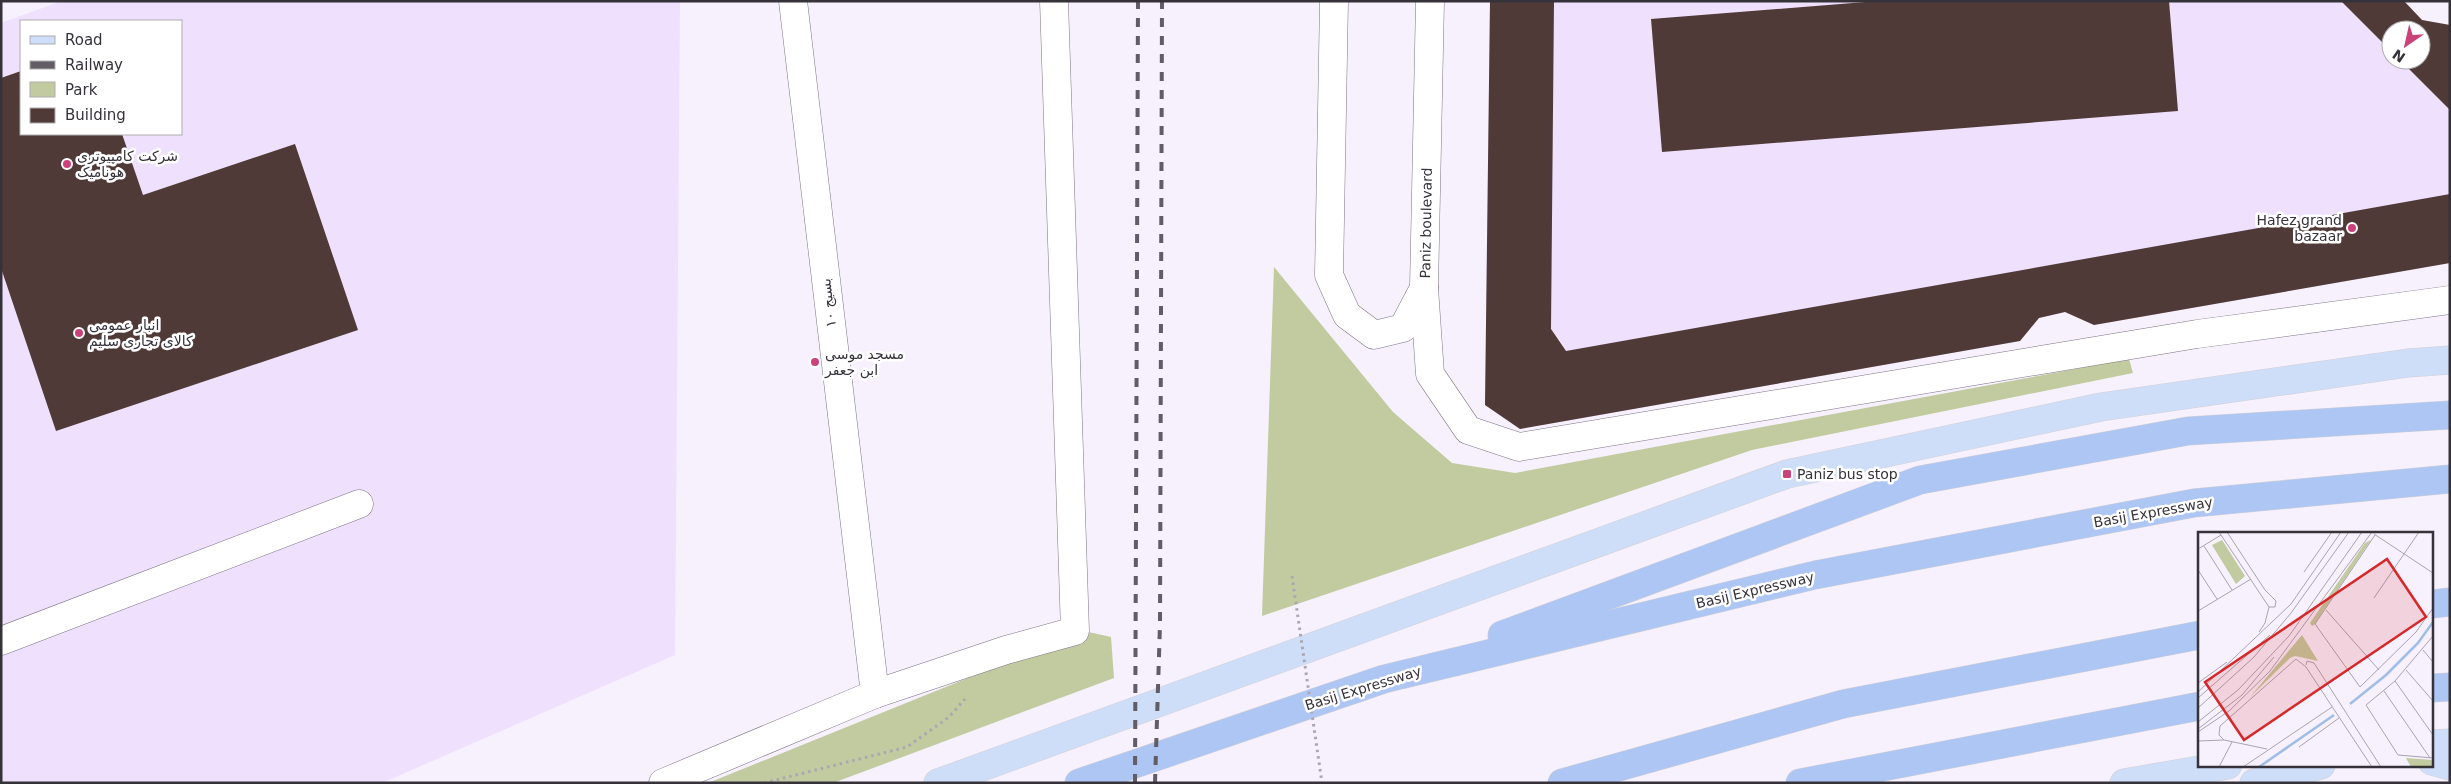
<svg xmlns="http://www.w3.org/2000/svg" width="2451" height="784" viewBox="0 0 2451 784" font-family="'DejaVu Sans',Vazirmatn,sans-serif">
<rect width="100%" height="100%" fill="#f7f0fd"/>
<g fill="#efe0fd" fill-rule="evenodd">
<path d="M 62,1 L 680,1 L 675,655 L 382,783 L 1,783 L 1,23 ZM 21,21 L 181,21 L 181,134 L 21,134 Z"/>
<path d="M 1490,1 L 2404,1 L 2422,20 L 2450,25 L 2450,263 L 2094,325 L 2065,312 L 2039,318 L 2020,341 L 1520,429 L 1485,405 ZM 2391,30 L 2421,30 L 2421,60 L 2391,60 Z"/>
</g>
<g fill="#c1cb9f">
<path d="M 1274,267 L 1393,412 L 1452,463 L 1515,473 L 2129,359 L 2133,373 L 1752,450 L 1262,616 Z"/>
<path d="M 1084,631 L 1111,637 L 1114,678 L 833,783 L 708,783 Z"/>
</g>
<g fill="#503a37">
<path d="M 1490,1 L 1554,1 L 1551,329 L 1566,351 L 2450,194 L 2450,263 L 2094,325 L 2065,312 L 2039,318 L 2020,341 L 1520,429 L 1485,405 Z"/>
<path d="M 1878,1 L 2169,1 L 2178,111 L 1662,152 L 1651,19 Z"/>
<path d="M 2341,1 L 2404,1 L 2422,20 L 2450,25 L 2450,110 L 2400,60 L 2421,60 L 2421,30 L 2391,30 L 2391,51 Z"/>
<path d="M 21,71 L 21,134 L 122,134 L 143,195 L 295,144 L 358,330 L 56,431 L 1,268 L 1,78 Z"/>
</g>
<g fill="none" stroke-linecap="round" stroke-linejoin="round">
<defs>
<g id="minor">
<path d="M 793,1 L 875,694"/>
<path d="M 1334,1 L 1329,275 L 1347,315 L 1374,335 L 1403,328 L 1424,288"/>
<path d="M 1430,1 L 1424,288 L 1430,374 L 1468,430 L 1519,447 L 2197,334 L 2450,300"/>
<path d="M 1,641 L 359,504"/>
<path d="M 663,783 L 875,694 L 1006,650 L 1075,631 L 1054,1"/>
</g>
<g id="major">
<path d="M 2432,744 L 2450,743"/>
<path d="M 2432,761 L 2450,766"/>
<path d="M 938,783 L 1787,474 L 2101,407 L 2408,363 L 2450,360"/>
<path d="M 2124,783 L 2228,765"/>
<path d="M 2254,783 L 2321,765"/>
</g>
<g id="highway">
<path d="M 2432,604 L 2450,602"/>
<path d="M 1502,635 L 1920,480 L 2188,431 L 2450,415"/>
<path d="M 2432,688 L 2450,687"/>
<path d="M 1079,783 L 1384,679 L 1815,575 L 2194,503 L 2450,479"/>
<path d="M 1562,783 L 1843,704 L 2200,635"/>
<path d="M 1800,783 L 2200,706"/>
</g>
</defs>
<use href="#minor" stroke="#7e7487" stroke-width="29"/>
<use href="#major" stroke="#d3d2d4" stroke-width="29"/>
<use href="#highway" stroke="#d3d2d4" stroke-width="29"/>
<path stroke="#aca6b1" stroke-width="3" stroke-dasharray="2.5 4" stroke-linecap="butt" d="M 764,783 L 907,747 L 949,717 L 965,699"/>
<use href="#minor" stroke="#fff" stroke-width="28"/>
<use href="#major" stroke="#ceddf8" stroke-width="28"/>
<use href="#highway" stroke="#aec6f3" stroke-width="28"/>
<g stroke="#615c65" stroke-width="4" stroke-dasharray="9 9" stroke-linecap="butt">
<path d="M 1135,783 L 1138,1"/>
<path d="M 1155,783 L 1160,624 L 1162,1"/>
</g>
<path stroke="#aca6b1" stroke-width="3" stroke-dasharray="2.5 4" stroke-linecap="butt" d="M 1292,576 L 1322,783"/>
</g>
<g fill="#cb4179" stroke="#fff" stroke-width="2">
<circle cx="67" cy="164" r="5"/>
<circle cx="2352" cy="228" r="5"/>
<circle cx="79" cy="333" r="5"/>
<circle cx="815" cy="362" r="5"/>
<rect x="1782" y="469" width="10" height="10" rx="2.5"/>
</g>
<g text-anchor="middle" dominant-baseline="central" stroke-width="5" stroke-linejoin="round" paint-order="stroke">
<g font-size="14" fill="#36323a" stroke="#fff" text-anchor="start">
<text x="77" y="156">شرکت کامپیوتری<tspan x="77" dy="16">هونامیک</tspan></text>
<text x="2342" y="220" text-anchor="end">Hafez grand<tspan x="2342" dy="16">bazaar</tspan></text>
<text x="89" y="325">انبار عمومی<tspan x="89" dy="16">کالای تجاری سلیم</tspan></text>
<text x="825" y="354">مسجد موسی<tspan x="825" dy="16">ابن جعفر</tspan></text>
<text x="1797" y="474">Paniz bus stop</text>
</g>
<g font-size="14" fill="#36323a" stroke="#fff">
<text transform="translate(1426 223) rotate(-89)">Paniz boulevard</text>
<text transform="translate(828 303) rotate(-97)">بسیج ۱۰</text>
<text transform="translate(2153 512) rotate(-10)">Basij Expressway</text>
<text transform="translate(1755 590) rotate(-13)">Basij Expressway</text>
<text transform="translate(1363 688) rotate(-17)">Basij Expressway</text>
</g>
</g>
<g transform="translate(2198 532)">
<rect width="235" height="235" fill="#f7f0fd"/>
<path d="M 24,8 L 47,44 L 38,52 L 14,13 ZM 173,8 L 116,93 L 114,94 L 112,91 L 167,11 ZM 104,103 L 120,129 L 97,124 L 92,126 L 52,165 ZM 208,226 L 235,228 L 235,235 L 213,235 Z" fill="#c1cb9f"/>
<path fill="none" stroke="#a0bde7" stroke-width="2.5" d="M 152,172 L 188,143 L 220,111 L 235,90M 61,235 L 136,183"/>
<path fill="none" stroke="#aaa4af" stroke-width="1" d="M 21,0 L 71,75M 29,0 L 67,58 L 78,69 L 77,75 L 71,75M 176,2 L 235,41M 177,3 L 117,92 L 162,155 L 218,100 L 235,76M 6,14 L 34,58M 0,17 L 23,3M 0,38 L 19,67M 106,40 L 134,0M 176,66 L 221,0M 128,78 L 181,138M 0,79 L 53,47M 61,100 L 67,91 L 71,75M 235,104 L 197,149 L 168,173 L 200,223 L 235,226M 225,118 L 235,130M 108,133 L 109,129 L 116,131 L 183,235M 208,138 L 235,169M 197,149 L 235,203M 0,151 L 29,130M 186,159 L 232,226M 0,160 L 93,72 L 143,0M 0,166 L 72,103M 0,176 L 56,125 L 93,81 L 151,0M 0,190 L 40,158 L 91,104 L 164,0M 0,197 L 44,163 L 76,125M 0,200 L 31,179 L 72,139 L 174,0M 26,208 L 21,203 L 22,194 L 98,127 L 108,135 L 174,235M 0,209 L 26,208 L 69,217M 101,215 L 141,186M 21,235 L 34,210M 45,235 L 134,175"/>
<path fill="#d62828" fill-opacity="0.15" stroke="#d62828" stroke-width="2.5" d="M 189,27 L 228,85 L 46,208 L 7,150 Z"/>
<rect width="235" height="235" fill="none" stroke="#36323a" stroke-width="2.5"/>
</g>
<rect width="2451" height="784" fill="none" stroke="#36323a" stroke-width="5"/>
<rect x="20" y="20" width="162" height="115" fill="#ffffff" stroke="#afadb0"/>
<rect x="30" y="36" width="25" height="8" fill="#ceddf8" stroke="#afadb0"/>
<text x="65" y="45" font-size="15" fill="#36323a">Road</text>
<rect x="30" y="61" width="25" height="8" fill="#615c65" stroke="#afadb0"/>
<text x="65" y="70" font-size="15" fill="#36323a">Railway</text>
<rect x="30" y="82" width="25" height="15" fill="#c1cb9f" stroke="#afadb0"/>
<text x="65" y="95" font-size="15" fill="#36323a">Park</text>
<rect x="30" y="108" width="25" height="15" fill="#503a37" stroke="#afadb0"/>
<text x="65" y="120" font-size="15" fill="#36323a">Building</text>
<g transform="translate(2406 45) rotate(214)"><circle r="24" fill="#ffffff" stroke="#afadb0"/>
<path d="M0-4L9 19L0 12L-9 19Z" fill="#cb4179"/>
<text y="-8" font-size="14" font-weight="bold" text-anchor="middle" fill="#36323a">N</text>
</g>
</svg>
